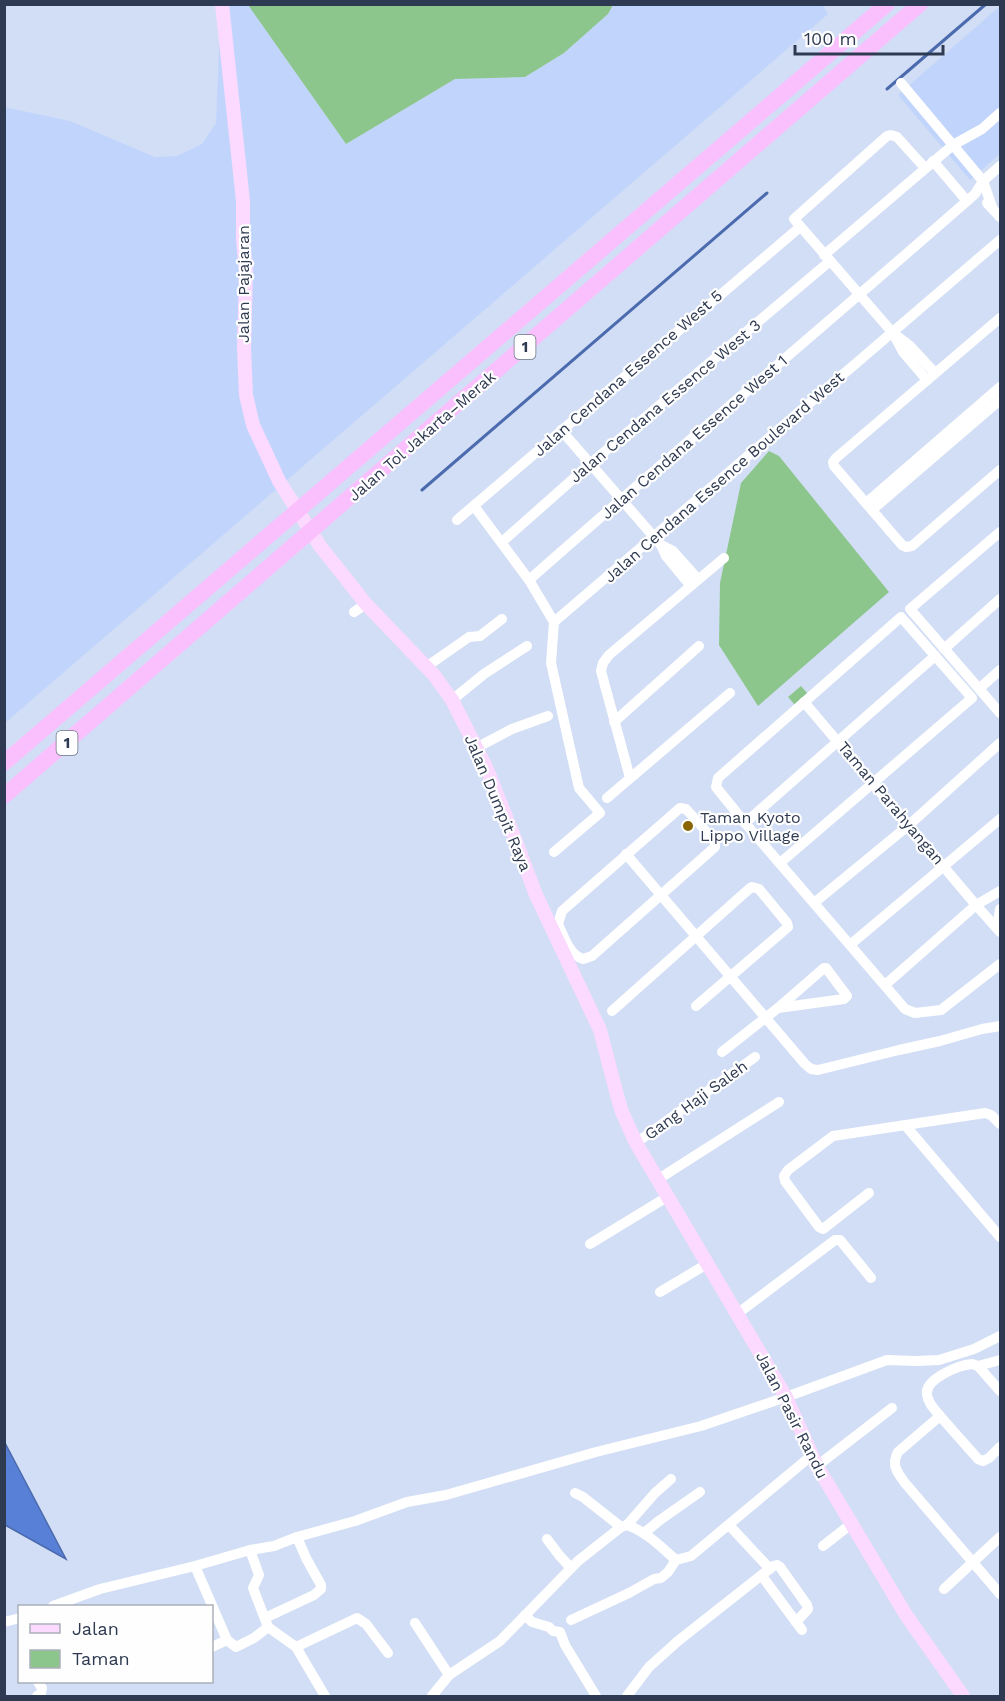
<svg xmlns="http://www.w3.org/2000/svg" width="1005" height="1701" viewBox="0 0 1005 1701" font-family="'Work Sans',sans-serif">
<rect width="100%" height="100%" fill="#d2def5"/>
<g fill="#c1d5fc">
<path d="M 822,4 L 828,14 L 5,723 L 4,107 L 70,121 L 155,157 L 177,156 L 202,144 L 216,123 L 220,22 L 216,5 L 248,5 L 346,144 L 455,79 L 525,77 L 564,53 L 608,14 L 613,5 Z"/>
<path d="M 1000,6 L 1000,154 L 970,180 L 898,95 Z"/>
</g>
<g fill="#8dc68d">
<path d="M 248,5 L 613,5 L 608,14 L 564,53 L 525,77 L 455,79 L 346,144 Z"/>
<path d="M 769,451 L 779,456 L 889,592 L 758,706 L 719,645 L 720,583 L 741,483 Z"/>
<path d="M 801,686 L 808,694 L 795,705 L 788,697 Z"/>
</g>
<path fill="#5880d6" stroke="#4b6bae" stroke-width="1.5" d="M 4,1443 L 5,1443 L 66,1559 L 5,1525 Z"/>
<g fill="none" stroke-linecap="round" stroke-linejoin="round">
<g stroke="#4b6bae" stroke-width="3">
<path d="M 887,89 L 986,4"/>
<path d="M 422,490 L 767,193"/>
</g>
<g stroke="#fff" stroke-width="10">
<path d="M 901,83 L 983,181 L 992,207"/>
<path d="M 933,161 L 967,201"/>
<path d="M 925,168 L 897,137 L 891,135 L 887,136 L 794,219 L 892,332 L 910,346 L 935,373"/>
<path d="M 987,203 L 1000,217"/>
<path d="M 824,255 L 953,145 L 982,129 L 1000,113"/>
<path d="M 1000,318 L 836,458 L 833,462 L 834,466 L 902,545 L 906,547 L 912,546 L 1000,470"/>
<path d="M 895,337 L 903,352 L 927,380"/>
<path d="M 561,430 L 661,545 L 666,556 L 690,585"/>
<path d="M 866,503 L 1000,387"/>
<path d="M 474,506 L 529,580 L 554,622 L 551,663 L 579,788 L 600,813 L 554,852"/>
<path d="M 872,510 L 1000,400"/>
<path d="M 457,520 L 800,227"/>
<path d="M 1000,532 L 910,609 L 1000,713"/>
<path d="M 502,542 L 590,464 L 830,261"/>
<path d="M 661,545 L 673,551 L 698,579"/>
<path d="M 529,580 C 674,452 822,328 967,201 L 975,194 L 983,181 L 1000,166"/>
<path d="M 354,612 L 366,604"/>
<path d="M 554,622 L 1000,240"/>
<path d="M 944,649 L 1000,599"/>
<path d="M 426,667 L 469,637 L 480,636 L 502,619"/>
<path d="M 980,688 L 1000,670"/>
<path d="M 452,700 L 484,674 L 527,646"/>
<path d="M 804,702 L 976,905 L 1000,932"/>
<path d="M 614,722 L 699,646"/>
<path d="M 476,748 L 512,729 L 548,716"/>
<path d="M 630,778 L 601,671 L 603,663 L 609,655 L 724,558"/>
<path d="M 607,798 L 730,693"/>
<path d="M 680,808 L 686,809 L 715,841 L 715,847 L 592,956 L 583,959 C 569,955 564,936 558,924 L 562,911 Z"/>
<path d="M 745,823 L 935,656"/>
<path d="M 626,854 L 805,1064 L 811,1069 L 818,1070 L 899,1050 L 940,1041 L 982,1029 L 1000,1026"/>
<path d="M 780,863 L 972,698 L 901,617 L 718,778 L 716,787 L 745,823 L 905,1009 L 915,1013 L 941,1010 L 1000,964"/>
<path d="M 814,903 L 909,825 L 1000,743"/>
<path d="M 997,927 L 1000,909"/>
<path d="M 851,944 L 1000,819"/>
<path d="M 885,985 L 976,905 L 1000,891"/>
<path d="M 612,1011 L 749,889 L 752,887 L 759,889 L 787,923 L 788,927 L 696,1006"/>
<path d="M 722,1052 L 778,1008 L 824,968 L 826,968 L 847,996 L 844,999 L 778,1008"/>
<path d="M 905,1125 L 1000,1237"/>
<path d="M 636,1143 L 755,1057"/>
<path d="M 657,1180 L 779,1102"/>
<path d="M 869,1193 L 823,1229 L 819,1227 L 785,1181 L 784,1176 L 788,1170 L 833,1136 L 985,1113 L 991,1115 L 1000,1124"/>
<path d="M 590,1244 L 667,1197"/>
<path d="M 660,1292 L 707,1264"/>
<path d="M 737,1314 L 835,1240 L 840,1240 L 871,1278"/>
<path d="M 978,1366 L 1000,1360"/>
<path d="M 940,1416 C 935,1410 928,1403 927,1395 C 924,1379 959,1365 972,1364 L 978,1366 L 1000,1391"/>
<path d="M 1000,1447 L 989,1458 L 983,1461 L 978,1459 L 940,1416 L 898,1452 C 891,1465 897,1472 905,1483 L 1000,1594"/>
<path d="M 817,1466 L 892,1408"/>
<path d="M 575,1493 L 583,1497 L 621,1527"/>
<path d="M 627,1525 L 655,1493 L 671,1479"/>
<path d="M 729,1525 L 770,1569"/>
<path d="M 644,1533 L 660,1520 L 700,1492"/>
<path d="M 547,1539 L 559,1555 L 571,1568"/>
<path d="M 823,1546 L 851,1524"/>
<path d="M 195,1566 L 227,1640"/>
<path d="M 762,1576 L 802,1630"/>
<path d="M 944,1589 L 1000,1537"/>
<path d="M 53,1606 L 100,1589 L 195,1566 L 250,1550 L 274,1546 L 297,1537 L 355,1521 L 407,1502 L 446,1495 L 596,1452 L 701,1426 L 786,1397 L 887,1360 L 916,1361 L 939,1360 L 974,1349 L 1000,1336"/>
<path d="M 525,1615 L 532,1622 L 549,1627 L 553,1631 L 560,1632 L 565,1645 L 596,1696"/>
<path d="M 265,1618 L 314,1595 L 321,1589 L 321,1585 L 306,1558 L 297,1537"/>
<path d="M 571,1620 L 629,1593 L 654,1579 L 661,1578 L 668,1572 L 676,1560"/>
<path d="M 4,1622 L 20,1618"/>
<path d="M 415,1623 L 449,1675"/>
<path d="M 268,1627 L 296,1647 L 325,1696"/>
<path d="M 212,1647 L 227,1640 L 236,1647 L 254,1638 L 268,1627 L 253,1588 L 259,1575 L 250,1550"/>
<path d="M 296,1647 L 357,1618 L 366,1624 L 388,1653"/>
<path d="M 37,1696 L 41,1694 L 42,1688 L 38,1682"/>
<path d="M 432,1696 L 449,1675 L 500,1641 L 578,1561 L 621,1527 L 627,1525 C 647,1532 661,1547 676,1560 L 691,1556 L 811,1456"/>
<path d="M 627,1696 L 649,1667 L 678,1641 L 773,1566 L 777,1565 L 780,1567 L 807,1605 L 808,1609 L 796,1622"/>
</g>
<path stroke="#fcd9fe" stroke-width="14" d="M 222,4 L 243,201 L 243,240 L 246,272 L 244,348 L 246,395 L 253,425 L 279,481 L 320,546 L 366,604 L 434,675 L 452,700 L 486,767 L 515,839 L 536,895 L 600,1030 L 617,1095 L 622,1112 L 636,1143 L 786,1397 L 817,1466 L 906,1615 L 963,1696"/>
<g stroke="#fac0fe" stroke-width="16">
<path d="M 4,763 L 887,4"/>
<path d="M 4,796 L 920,4"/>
</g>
</g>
<circle fill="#896603" stroke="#fefefe" stroke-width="2" cx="688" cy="826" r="6"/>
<g text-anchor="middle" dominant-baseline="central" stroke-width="4.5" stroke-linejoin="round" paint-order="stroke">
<g fill="#fefefe" stroke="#6c7585" stroke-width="1.5">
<rect x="514.5" y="335" width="21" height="24" rx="4.5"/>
<rect x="56.5" y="731" width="21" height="24" rx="4.5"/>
</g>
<g font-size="15" font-weight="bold" fill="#2e3a51">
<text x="525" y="347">1</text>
<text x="67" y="743">1</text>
</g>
<g font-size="16" fill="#2e3a51" stroke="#fefefe">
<text transform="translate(243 284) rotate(-90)">Jalan Pajajaran</text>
<text transform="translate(628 373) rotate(-41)">Jalan Cendana Essence West 5</text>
<text transform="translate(665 401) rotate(-40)">Jalan Cendana Essence West 3</text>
<text transform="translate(422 436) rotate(-41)">Jalan Tol Jakarta–Merak</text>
<text transform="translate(694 437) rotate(-41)">Jalan Cendana Essence West 1</text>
<text transform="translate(724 477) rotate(-41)">Jalan Cendana Essence Boulevard West</text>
<text transform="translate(498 803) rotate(67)">Jalan Dumpit Raya</text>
<text transform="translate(891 803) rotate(50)">Taman Parahyangan</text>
<text transform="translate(696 1100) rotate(-36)">Gang Haji Saleh</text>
<text transform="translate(792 1415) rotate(63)">Jalan Pasir Randu</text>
</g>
<g font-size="16" fill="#2e3a51" stroke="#fefefe" text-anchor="start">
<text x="700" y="817">Taman Kyoto<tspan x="700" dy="18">Lippo Village</tspan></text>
</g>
</g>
<rect width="1005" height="1701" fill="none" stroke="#2e3a51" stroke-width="12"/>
<rect x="18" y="1605" width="195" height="78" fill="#fefefe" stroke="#abb0b9" stroke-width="1.5"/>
<rect x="30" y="1624" width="30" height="9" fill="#fcd9fe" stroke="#abb0b9" stroke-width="1.5"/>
<text x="72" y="1635" font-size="18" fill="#2e3a51">Jalan</text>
<rect x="30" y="1650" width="30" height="18" fill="#8dc68d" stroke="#abb0b9" stroke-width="1.5"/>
<text x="72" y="1665" font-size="18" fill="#2e3a51">Taman</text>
<path d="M795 45v9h148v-9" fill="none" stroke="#2e3a51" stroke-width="3"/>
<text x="804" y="45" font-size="18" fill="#2e3a51" stroke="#fefefe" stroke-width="4.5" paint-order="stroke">100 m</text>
</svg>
